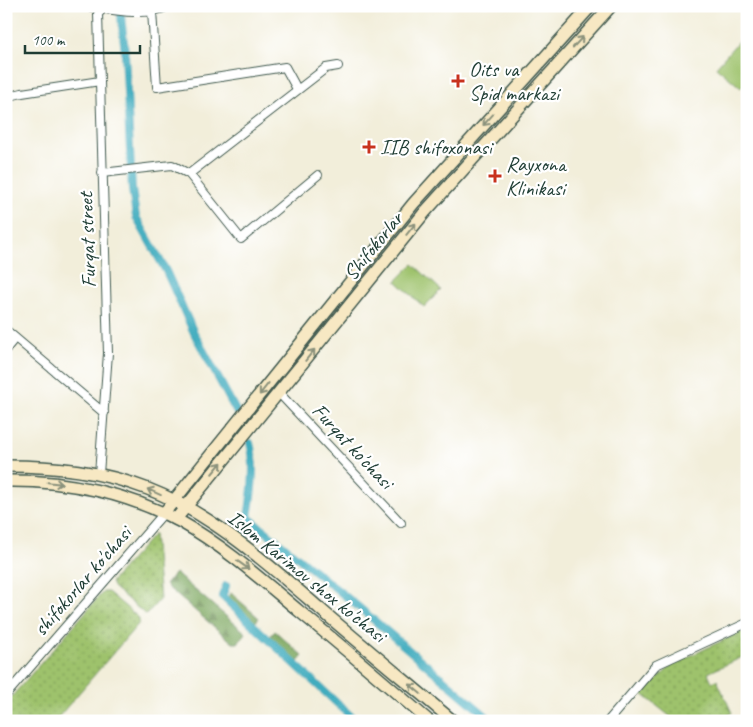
<svg xmlns="http://www.w3.org/2000/svg" width="753" height="727" viewBox="0 0 753 727" font-family="Caveat,sans-serif">
<defs>
<pattern id="grass-dots" width="8" height="8" patternUnits="userSpaceOnUse" patternTransform="scale(1.25)"><rect width="8" height="8" fill="#9ec26c"/><path d="M2 2h.1M6 6h.1" fill="none" stroke="#809f5a" stroke-width="1.8" stroke-linecap="round"/></pattern>
<pattern id="forest-firs" width="22" height="20" patternUnits="userSpaceOnUse" patternTransform="scale(1.25)"><rect width="22" height="20" fill="#7ea860"/><path d="M5 1l3.5 6h-7zM16 11l3.5 6h-7z" fill="#678a50"/></pattern>
</defs>
<rect width="100%" height="100%" fill="#fff"/>
<filter id="ink" filterUnits="userSpaceOnUse"><feTurbulence type="fractalNoise" baseFrequency=".02" numOctaves="2"/><feDisplacementMap in="SourceGraphic" scale="10" xChannelSelector="R" yChannelSelector="G"/><feConvolveMatrix kernelMatrix="1 2 1 2 8 2 1 2 1" color-interpolation-filters="sRGB"/></filter>
<filter id="wash" filterUnits="userSpaceOnUse"><feTurbulence type="fractalNoise" baseFrequency=".0096" numOctaves="4" result="noise"/><feDisplacementMap in="SourceGraphic" scale="20" xChannelSelector="R" yChannelSelector="G"/><feGaussianBlur stdDeviation="1.12" result="paint"/><feColorMatrix in="noise" values="0 0 0 0 0 0 0 0 0 0 0 0 0 0 0 0 0 1.4 0 .05"/><feComposite in="paint" operator="in"/></filter>
<g filter="url(#wash)">
<rect width="100%" height="100%" fill="#f2eeda"/>
<g fill="url(#grass-dots)" stroke="#5e8050">
<path d="M 154,534 L 160,599 L 146,615 L 113,587 L 111,582 Z"/>
<path d="M 103,592 L 108,592 L 139,618 L 139,623 L 55,721 L 6,721 L 6,703 Z"/>
<path d="M 747,629 L 747,655 L 708,673 L 712,682 L 717,680 L 732,713 L 715,721 L 676,721 L 642,694 L 673,664 Z"/>
</g>
<g fill="url(#forest-firs)" stroke="#4e724a">
<path d="M 175,573 L 246,633 L 238,643 L 233,643 L 165,585 Z"/>
<path d="M 231,593 L 259,618 L 251,627 L 223,602 Z"/>
<path d="M 275,631 L 303,656 L 295,665 L 267,640 Z"/>
</g>
<g fill="#9ec26c" stroke="#5e8050">
<path d="M 747,31 L 747,82 L 741,88 L 716,67 Z"/>
<path d="M 413,264 L 441,290 L 424,307 L 396,281 Z"/>
</g>
<g fill="none" stroke-linecap="round" stroke-linejoin="round">
<g stroke="#40acbe" stroke-width="8">
<path d="M 120,6 L 125,53 L 132,189 L 136,217 L 166,271 L 194,333 L 236,411"/>
<path d="M 248,517 L 355,604 L 492,721"/>
<path d="M 244,536 C 250,510 257,468 250,443"/>
<path d="M 226,586 L 222,596 L 356,721"/>
</g>
</g>
</g>
<g filter="url(#ink)">
<g fill="none" stroke-linecap="round" stroke-linejoin="round">
<defs>
<g id="minor">
<path d="M 86,6 C 108,9 147,18 168,6"/>
<path d="M 147,6 L 152,11 L 157,87 L 285,67 L 297,89"/>
<path d="M 6,97 L 22,93 L 100,81"/>
<path d="M 102,173 L 172,165 L 189,174 L 241,239 L 318,175"/>
<path d="M 189,174 L 326,68 L 338,66"/>
<path d="M 6,330 L 104,413"/>
<path d="M 6,349 L 15,338"/>
<path d="M 279,393 L 401,523"/>
<path d="M 99,474 L 108,353 L 98,14 L 104,8 L 103,6"/>
<path d="M 6,695 L 164,513"/>
<path d="M 608,721 L 656,665 L 747,623"/>
</g>
<g id="secondary">
<path d="M 6,466 C 56,466 101,471 148,489 C 211,513 268,564 319,608 C 363,646 408,683 453,721"/>
<path d="M 6,481 C 66,480 128,493 181,522 C 224,546 262,580 299,611 C 343,647 386,684 429,721"/>
<path d="M 164,513 L 413,204 L 591,6"/>
<path d="M 176,519 L 425,212 L 611,6"/>
</g>
</defs>
<use href="#minor" stroke="#3f584d" stroke-width="10"/>
<use href="#secondary" stroke="#3f584d" stroke-width="14"/>
<use href="#minor" stroke="#fff" stroke-width="8"/>
<use href="#secondary" stroke="#f7e8c3" stroke-width="11"/>
</g>
<defs><path id="oneway-shaft" d="M-6 0H5M1.5-3L5.5 0L1.5 3" fill="none" stroke-width="1.6" stroke-linecap="round" stroke-linejoin="round" transform="scale(1.25)"/></defs>
<g stroke="#8b927c">
<use href="#oneway-shaft" transform="translate(578 42) rotate(-47)"/>
<use href="#oneway-shaft" transform="translate(488 120) rotate(132)"/>
<use href="#oneway-shaft" transform="translate(411 229) rotate(-51)"/>
<use href="#oneway-shaft" transform="translate(310 355) rotate(-51)"/>
<use href="#oneway-shaft" transform="translate(264 389) rotate(128)"/>
<use href="#oneway-shaft" transform="translate(217 468) rotate(-50)"/>
<use href="#oneway-shaft" transform="translate(55 483) rotate(6)"/>
<use href="#oneway-shaft" transform="translate(154 492) rotate(-156)"/>
<use href="#oneway-shaft" transform="translate(243 565) rotate(36)"/>
<use href="#oneway-shaft" transform="translate(415 689) rotate(-140)"/>
</g>
</g>
<g fill="#c8321e" stroke="#fff" stroke-width="2">
<path d="M455.5 73.5h5v5h5v5h-5v5h-5v-5h-5v-5h5z"/>
<path d="M366.5 139.5h5v5h5v5h-5v5h-5v-5h-5v-5h5z"/>
<path d="M492.5 168.5h5v5h5v5h-5v5h-5v-5h-5v-5h5z"/>
</g>
<g text-anchor="middle" dominant-baseline="central" stroke-width="4.5" stroke-linejoin="round" paint-order="stroke">
<g font-size="21" fill="#1f3d34" stroke="#fff" text-anchor="start">
<text x="469" y="69">Oits va<tspan x="469" dy="24">Spid markazi</tspan></text>
<text x="380" y="147">IIB shifoxonasi</text>
<text x="506" y="164">Rayxona<tspan x="506" dy="24">Klinikasi</tspan></text>
</g>
<g font-size="21" fill="#1f3d34" stroke="#fff">
<text transform="translate(87 240) rotate(-92)">Furqat street</text>
<text transform="translate(373 246) rotate(-51)">Shifokorlar</text>
<text transform="translate(353 446) rotate(47)">Furqat ko'chasi</text>
<text transform="translate(307 576) rotate(39)">Islom Karimov shox ko'chasi</text>
<text transform="translate(82 581) rotate(-49)">shifokorlar ko'chasi</text>
</g>
</g>
<rect width="753" height="727" fill="none" stroke="#fff" stroke-width="25"/>
<path d="M25 45v8h115v-8" fill="none" stroke="#1f3d34" stroke-width="2.5"/>
<text x="32" y="45" font-size="15" fill="#1f3d34" stroke="#ffffff" stroke-width="4" paint-order="stroke">100 m</text>
</svg>
